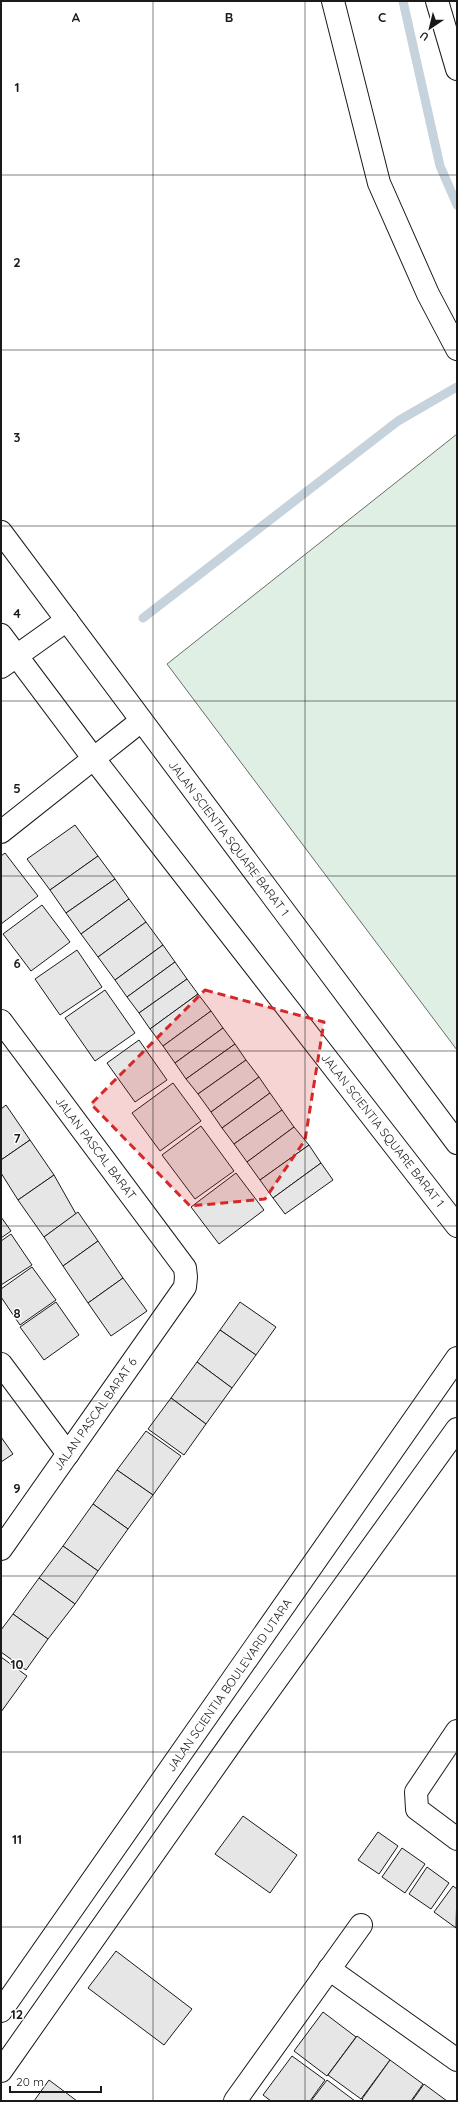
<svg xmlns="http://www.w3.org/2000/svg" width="458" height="2102" viewBox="0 0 458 2102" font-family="Quicksand,sans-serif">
<rect width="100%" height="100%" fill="#fff"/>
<path fill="#e0efe3" stroke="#6a6a6a" d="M 457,434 L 457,1050 L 167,664 Z"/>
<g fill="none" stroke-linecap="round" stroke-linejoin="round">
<g stroke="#c6d2dc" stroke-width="9">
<path d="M 403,1 L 440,166 L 457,205"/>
<path d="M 143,618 L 398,421 L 457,387"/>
</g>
</g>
<g fill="#e6e6e6" stroke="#1a1a1a">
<path d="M 75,825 L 98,856 L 50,890 L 27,859 Z"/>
<path d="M 5,853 L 38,896 L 1,924 L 1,856 Z"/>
<path d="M 98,856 L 115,879 L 66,913 L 50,890 Z"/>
<path d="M 115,879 L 129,899 L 81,934 L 66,913 Z"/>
<path d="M 129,899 L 146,922 L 98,957 L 81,934 Z"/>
<path d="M 42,905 L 70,942 L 31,971 L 3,934 Z"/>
<path d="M 146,922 L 163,945 L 115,980 L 98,957 Z"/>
<path d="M 163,945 L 175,962 L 127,997 L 115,980 Z"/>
<path d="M 77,950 L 102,987 L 60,1015 L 35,979 Z"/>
<path d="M 175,962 L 187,979 L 139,1013 L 127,997 Z"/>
<path d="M 187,979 L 198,994 L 150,1029 L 139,1013 Z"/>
<path d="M 105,990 L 135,1033 L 95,1061 L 65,1018 Z"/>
<path d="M 198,994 L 211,1011 L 163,1046 L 150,1029 Z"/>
<path d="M 211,1011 L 223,1028 L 175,1063 L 163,1046 Z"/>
<path d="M 223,1028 L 235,1044 L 186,1079 L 175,1063 Z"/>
<path d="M 139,1040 L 167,1080 L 135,1102 L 107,1063 Z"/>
<path d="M 235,1044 L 246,1060 L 198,1094 L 186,1079 Z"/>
<path d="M 246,1060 L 259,1077 L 211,1112 L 198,1094 Z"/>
<path d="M 259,1077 L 270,1093 L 222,1128 L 211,1112 Z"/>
<path d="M 173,1083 L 201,1121 L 160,1151 L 132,1113 Z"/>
<path d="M 270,1093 L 282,1110 L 234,1144 L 222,1128 Z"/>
<path d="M 6,1105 L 30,1140 L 1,1160 L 1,1109 Z"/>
<path d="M 282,1110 L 294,1127 L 247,1162 L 234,1144 Z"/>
<path d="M 201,1126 L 234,1171 L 195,1199 L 162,1155 Z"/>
<path d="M 294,1127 L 309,1145 L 260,1180 L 247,1162 Z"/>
<path d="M 30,1140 L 54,1175 L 18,1200 L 1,1173 L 1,1160 Z"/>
<path d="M 309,1145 L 321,1163 L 273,1198 L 260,1180 Z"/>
<path d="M 321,1163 L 333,1180 L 285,1214 L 273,1198 Z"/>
<path d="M 236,1173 L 264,1210 L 219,1244 L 191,1207 Z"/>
<path d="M 54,1175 L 76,1214 L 44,1237 L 18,1200 Z"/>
<path d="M 78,1212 L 98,1241 L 63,1266 L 44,1237 Z"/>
<path d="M 1,1217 L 11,1231 L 1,1238 Z"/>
<path d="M 11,1234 L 32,1265 L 1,1285 L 1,1241 Z"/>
<path d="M 98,1241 L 123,1278 L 88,1303 L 63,1266 Z"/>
<path d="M 32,1267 L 56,1300 L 20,1325 L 1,1297 L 1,1289 Z"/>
<path d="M 123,1278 L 147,1311 L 111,1336 L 88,1303 Z"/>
<path d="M 56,1302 L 79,1335 L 44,1360 L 20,1327 Z"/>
<path d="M 240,1302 L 276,1327 L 256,1355 L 220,1330 Z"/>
<path d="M 220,1330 L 256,1355 L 232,1388 L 197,1362 Z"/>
<path d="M 197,1362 L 232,1388 L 206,1424 L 171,1398 Z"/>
<path d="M 171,1398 L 206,1424 L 184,1455 L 148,1429 Z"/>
<path d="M 146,1431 L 181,1456 L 153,1495 L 117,1470 Z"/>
<path d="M 1,1437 L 13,1454 L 1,1462 Z"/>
<path d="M 117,1470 L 153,1495 L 128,1529 L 93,1504 Z"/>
<path d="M 93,1504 L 128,1529 L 98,1571 L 63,1546 Z"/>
<path d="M 63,1546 L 98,1571 L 75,1604 L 39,1578 Z"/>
<path d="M 39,1578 L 75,1604 L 48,1639 L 13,1614 Z"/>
<path d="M 13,1614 L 48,1639 L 26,1670 L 1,1652 L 1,1630 Z"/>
<path d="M 1,1657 L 27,1676 L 1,1712 Z"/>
<path d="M 243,1816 L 297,1855 L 270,1893 L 215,1854 Z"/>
<path d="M 378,1832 L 398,1846 L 379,1874 L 358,1860 Z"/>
<path d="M 402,1848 L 425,1864 L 405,1893 L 382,1877 Z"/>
<path d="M 427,1867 L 449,1883 L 431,1909 L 409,1894 Z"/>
<path d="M 453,1886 L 457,1889 L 456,1928 L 434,1912 Z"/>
<path d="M 116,1951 L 192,2009 L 164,2045 L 88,1988 Z"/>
<path d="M 323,2012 L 356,2037 L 327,2076 L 294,2051 Z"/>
<path d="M 357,2036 L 390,2060 L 361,2099 L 328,2075 Z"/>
<path d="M 292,2056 L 325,2080 L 310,2101 L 271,2101 L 263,2095 Z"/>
<path d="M 390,2060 L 423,2084 L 411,2101 L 364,2101 L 362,2099 Z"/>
<path d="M 49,2080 L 77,2101 L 34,2101 Z"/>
<path d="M 327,2080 L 355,2101 L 311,2101 Z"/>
<path d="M 424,2084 L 447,2101 L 412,2101 Z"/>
</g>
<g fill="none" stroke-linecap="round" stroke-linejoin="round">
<defs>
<g id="minor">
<path d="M 333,1 L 379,183 L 428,294 L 457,349"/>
<path d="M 437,1 L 457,69"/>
<path d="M 1,532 L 457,1143"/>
<path d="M 1,635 L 94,759 L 457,1226"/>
<path d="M 1,667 L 67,620"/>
<path d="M 1,832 L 141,721"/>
<path d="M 1,1021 L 185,1268 L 186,1277 L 185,1287 L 1,1549"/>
<path d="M 1,1364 L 68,1454"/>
<path d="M 457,1731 L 416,1792 L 417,1809 L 457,1839"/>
<path d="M 329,1969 L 457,2060"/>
<path d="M 1,2011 L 457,1358"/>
<path d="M 1,2071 L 241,1729 L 457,1429"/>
<path d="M 235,2101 L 361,1925"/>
</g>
</defs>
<use href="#minor" stroke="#1a1a1a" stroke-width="24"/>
<use href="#minor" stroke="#fff" stroke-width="22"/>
</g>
<path fill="#d62828" fill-opacity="0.2" stroke="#d62828" stroke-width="3" stroke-dasharray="8 5" stroke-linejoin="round" d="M 205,990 L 324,1022 L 305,1140 L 265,1199 L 190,1206 L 91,1104 Z"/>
<path fill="none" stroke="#1a1a1a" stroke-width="1" stroke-opacity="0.55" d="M 153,1 L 153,2101M 305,1 L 305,2101M 1,175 L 457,175M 1,350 L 457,350M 1,526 L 457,526M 1,701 L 457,701M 1,876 L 457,876M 1,1051 L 457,1051M 1,1226 L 457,1226M 1,1401 L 457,1401M 1,1576 L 457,1576M 1,1752 L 457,1752M 1,1927 L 457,1927"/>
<g text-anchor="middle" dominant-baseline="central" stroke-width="3" stroke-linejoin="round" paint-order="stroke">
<g font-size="12" fill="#1a1a1a" stroke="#fff">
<text transform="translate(229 838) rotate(53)">JALAN SCIENTIA SQUARE BARAT 1</text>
<text transform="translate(383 1130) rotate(52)">JALAN SCIENTIA SQUARE BARAT 1</text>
<text transform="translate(96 1148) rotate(53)">JALAN PASCAL BARAT</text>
<text transform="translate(95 1414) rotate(-55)">JALAN PASCAL BARAT 6</text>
<text transform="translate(229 1685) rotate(-55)">JALAN SCIENTIA BOULEVARD UTARA</text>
</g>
</g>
<g font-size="13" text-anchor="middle" font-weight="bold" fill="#1a1a1a" stroke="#fff" stroke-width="3" stroke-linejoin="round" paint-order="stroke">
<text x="76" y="22">A</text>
<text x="229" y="22">B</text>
<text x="382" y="22">C</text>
<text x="17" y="92">1</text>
<text x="17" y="267">2</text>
<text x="17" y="442">3</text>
<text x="17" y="618">4</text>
<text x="17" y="793">5</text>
<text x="17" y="968">6</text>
<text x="17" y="1143">7</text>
<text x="17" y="1318">8</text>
<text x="17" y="1493">9</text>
<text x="17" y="1669">10</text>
<text x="17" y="1844">11</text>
<text x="17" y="2019">12</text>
</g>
<rect width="458" height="2102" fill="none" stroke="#1a1a1a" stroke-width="4"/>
<g transform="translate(430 28) rotate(215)" stroke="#ffffff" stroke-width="3" paint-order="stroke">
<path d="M0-3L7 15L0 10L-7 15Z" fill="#1a1a1a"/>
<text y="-6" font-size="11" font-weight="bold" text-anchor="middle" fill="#1a1a1a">U</text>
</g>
<path d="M10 2086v6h91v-6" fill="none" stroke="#1a1a1a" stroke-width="2"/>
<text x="16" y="2086" font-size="12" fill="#1a1a1a" stroke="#ffffff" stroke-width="3" paint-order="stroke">20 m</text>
</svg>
